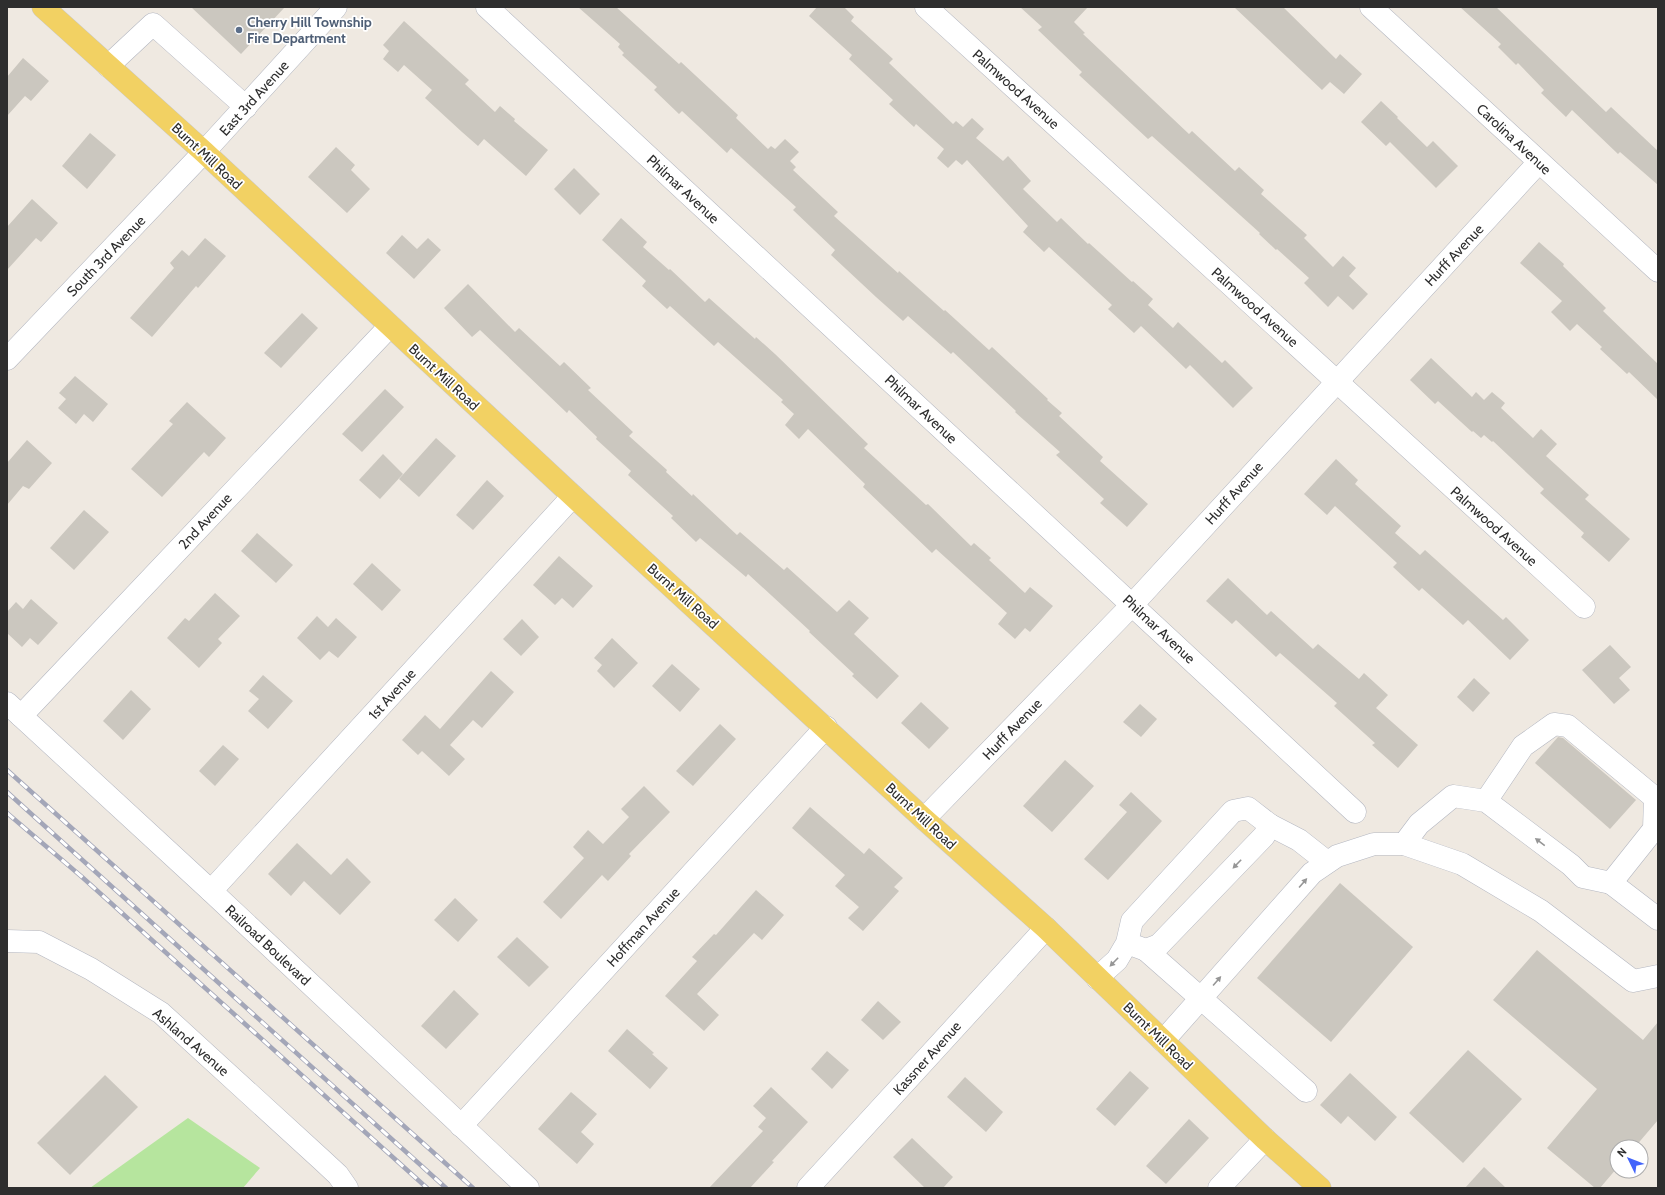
<svg xmlns="http://www.w3.org/2000/svg" width="1665" height="1195" viewBox="0 0 1665 1195" font-family="Cabin,sans-serif">
<rect width="100%" height="100%" fill="#efe9e1"/>
<path fill="#b6e59e" d="M 188,1118 L 260,1168 L 243,1188 L 90,1188 Z"/>
<g fill="#cbc7bf">
<path d="M 191,7 L 285,7 L 241,54 Z"/>
<path d="M 578,7 L 616,7 L 679,64 L 681,62 L 738,115 L 736,118 L 768,149 L 771,146 L 775,149 L 785,139 L 799,152 L 790,161 L 796,167 L 793,170 L 838,212 L 834,216 L 898,273 L 899,271 L 944,311 L 945,310 L 989,350 L 992,347 L 1048,399 L 1047,400 L 1062,413 L 1059,416 L 1103,457 L 1100,461 L 1148,504 L 1127,527 L 1100,503 L 1104,499 L 1056,455 L 1060,452 L 1015,412 L 1016,411 L 953,352 L 951,354 L 908,316 L 903,321 L 876,297 L 831,255 L 835,250 L 793,210 L 796,207 L 731,148 L 727,153 L 682,111 L 679,114 L 654,90 L 657,87 L 622,55 L 624,53 L 618,47 L 620,44 Z"/>
<path d="M 817,7 L 844,7 L 854,17 L 851,21 L 893,59 L 889,63 L 953,124 L 956,121 L 963,127 L 972,118 L 984,129 L 976,138 L 1003,161 L 1008,156 L 1031,181 L 1023,189 L 1057,222 L 1061,218 L 1088,244 L 1089,243 L 1132,282 L 1133,281 L 1153,299 L 1148,305 L 1173,328 L 1178,322 L 1222,363 L 1225,360 L 1253,388 L 1233,408 L 1190,365 L 1186,369 L 1141,326 L 1134,333 L 1108,309 L 1112,305 L 1049,247 L 1044,252 L 1023,232 L 1028,226 L 967,160 L 962,165 L 956,160 L 948,168 L 937,158 L 944,149 L 916,124 L 914,127 L 889,104 L 893,100 L 849,59 L 852,55 L 809,16 Z"/>
<path d="M 1020,7 L 1088,7 L 1074,22 L 1085,33 L 1083,34 L 1189,134 L 1192,131 L 1235,171 L 1239,167 L 1264,190 L 1261,194 L 1307,235 L 1304,238 L 1333,267 L 1343,256 L 1356,268 L 1349,276 L 1368,294 L 1353,310 L 1338,296 L 1328,307 L 1304,283 L 1309,278 L 1277,249 L 1276,250 L 1259,234 L 1260,233 L 1152,136 L 1148,139 L 1079,75 L 1082,72 L 1038,30 L 1042,27 Z"/>
<path d="M 1234,7 L 1283,7 L 1336,59 L 1340,54 L 1362,74 L 1344,94 L 1330,82 L 1322,90 Z"/>
<path d="M 1460,7 L 1496,7 L 1606,112 L 1611,107 L 1658,151 L 1658,185 L 1620,152 L 1618,154 L 1572,110 L 1566,117 L 1541,93 L 1544,90 L 1518,63 L 1516,65 L 1498,47 L 1501,44 Z"/>
<path d="M 404,21 L 469,80 L 465,84 L 495,112 L 500,106 L 515,119 L 514,121 L 548,150 L 526,176 L 484,139 L 478,146 L 462,132 L 425,98 L 432,90 L 404,65 L 398,72 L 383,59 L 389,51 L 383,45 Z"/>
<path d="M 23,58 L 49,81 L 31,101 L 25,96 L 7,116 L 7,77 Z"/>
<path d="M 1381,101 L 1398,117 L 1397,118 L 1427,147 L 1433,141 L 1458,166 L 1436,188 L 1390,142 L 1386,146 L 1361,122 Z"/>
<path d="M 90,133 L 116,155 L 87,189 L 62,166 Z"/>
<path d="M 336,147 L 355,165 L 351,170 L 370,189 L 347,213 L 308,177 Z"/>
<path d="M 574,168 L 600,194 L 580,215 L 554,189 Z"/>
<path d="M 32,199 L 58,223 L 41,242 L 36,238 L 7,270 L 7,227 Z"/>
<path d="M 621,218 L 647,242 L 643,247 L 669,270 L 670,269 L 705,302 L 709,298 L 755,339 L 756,337 L 775,354 L 868,444 L 864,448 L 926,505 L 928,504 L 971,546 L 974,543 L 991,558 L 989,560 L 1025,593 L 1030,587 L 1053,606 L 1030,632 L 1025,628 L 1015,639 L 998,624 L 1007,613 L 936,549 L 932,553 L 863,487 L 865,484 L 808,429 L 799,439 L 785,425 L 794,414 L 781,402 L 783,400 L 718,342 L 714,346 L 670,306 L 667,309 L 642,286 L 646,281 L 602,240 Z"/>
<path d="M 402,235 L 417,249 L 428,238 L 441,250 L 414,279 L 386,253 Z"/>
<path d="M 205,238 L 226,256 L 198,288 L 196,286 L 152,337 L 130,318 L 174,268 L 170,263 L 182,250 L 189,256 Z"/>
<path d="M 1539,242 L 1564,264 L 1563,266 L 1606,308 L 1603,311 L 1658,364 L 1658,400 L 1629,372 L 1627,374 L 1600,349 L 1602,347 L 1577,324 L 1570,331 L 1551,312 L 1562,301 L 1520,263 Z"/>
<path d="M 468,284 L 515,332 L 519,328 L 560,366 L 564,362 L 591,388 L 588,390 L 633,432 L 629,436 L 667,470 L 666,472 L 692,496 L 693,494 L 737,535 L 740,532 L 784,570 L 787,567 L 837,612 L 849,600 L 869,618 L 854,634 L 899,676 L 877,699 L 852,676 L 854,674 L 809,632 L 810,631 L 748,574 L 746,577 L 700,538 L 696,542 L 671,518 L 673,516 L 628,475 L 631,471 L 596,439 L 597,437 L 569,410 L 567,413 L 480,330 L 472,337 L 444,308 Z"/>
<path d="M 302,313 L 318,328 L 281,368 L 264,353 Z"/>
<path d="M 1431,358 L 1472,397 L 1476,392 L 1484,400 L 1492,392 L 1505,403 L 1501,408 L 1533,438 L 1541,429 L 1557,444 L 1546,456 L 1589,495 L 1585,499 L 1630,539 L 1609,562 L 1581,537 L 1584,533 L 1540,493 L 1544,489 L 1493,441 L 1492,442 L 1484,435 L 1481,438 L 1473,431 L 1472,432 L 1438,401 L 1435,404 L 1410,380 Z"/>
<path d="M 75,376 L 108,404 L 93,422 L 84,414 L 76,424 L 58,408 L 66,399 L 59,393 Z"/>
<path d="M 385,389 L 404,407 L 362,452 L 342,434 Z"/>
<path d="M 187,402 L 226,438 L 209,457 L 204,452 L 162,497 L 131,469 L 173,424 L 169,421 Z"/>
<path d="M 436,438 L 456,456 L 419,497 L 399,479 Z"/>
<path d="M 27,440 L 52,463 L 29,489 L 23,486 L 7,505 L 7,463 Z"/>
<path d="M 383,454 L 403,474 L 380,499 L 359,480 Z"/>
<path d="M 1336,459 L 1358,480 L 1355,484 L 1401,526 L 1395,533 L 1420,555 L 1425,550 L 1503,620 L 1506,617 L 1529,640 L 1510,660 L 1468,620 L 1463,625 L 1422,588 L 1419,591 L 1393,567 L 1397,563 L 1335,506 L 1327,515 L 1304,494 Z"/>
<path d="M 487,480 L 504,496 L 473,530 L 456,515 Z"/>
<path d="M 84,510 L 109,532 L 74,570 L 50,548 Z"/>
<path d="M 257,533 L 293,565 L 276,583 L 241,551 Z"/>
<path d="M 559,556 L 593,586 L 573,608 L 562,598 L 555,605 L 533,585 Z"/>
<path d="M 372,563 L 401,590 L 382,611 L 353,584 Z"/>
<path d="M 1228,578 L 1267,615 L 1271,611 L 1313,649 L 1318,644 L 1359,679 L 1364,673 L 1388,695 L 1376,708 L 1418,745 L 1398,768 L 1372,745 L 1375,743 L 1334,706 L 1337,703 L 1280,653 L 1276,657 L 1236,620 L 1232,624 L 1206,601 Z"/>
<path d="M 215,593 L 240,616 L 218,639 L 222,643 L 199,668 L 167,638 L 185,618 L 189,621 Z"/>
<path d="M 31,599 L 58,623 L 38,645 L 30,638 L 22,647 L 7,633 L 7,612 L 16,602 L 23,609 Z"/>
<path d="M 317,616 L 328,627 L 336,618 L 357,637 L 338,658 L 329,651 L 320,660 L 297,638 Z"/>
<path d="M 522,619 L 539,637 L 521,656 L 503,639 Z"/>
<path d="M 612,638 L 638,663 L 614,688 L 597,671 L 602,665 L 594,658 Z"/>
<path d="M 1610,645 L 1631,667 L 1619,678 L 1630,690 L 1614,704 L 1582,670 Z"/>
<path d="M 672,664 L 700,689 L 680,712 L 652,686 Z"/>
<path d="M 491,671 L 514,692 L 482,728 L 473,720 L 450,745 L 465,759 L 449,776 L 422,751 L 418,755 L 402,740 L 425,715 L 440,729 Z"/>
<path d="M 263,675 L 293,701 L 268,729 L 248,711 L 259,699 L 249,691 Z"/>
<path d="M 1474,678 L 1490,693 L 1473,712 L 1457,697 Z"/>
<path d="M 131,690 L 151,709 L 123,740 L 103,721 Z"/>
<path d="M 921,702 L 949,728 L 929,749 L 901,723 Z"/>
<path d="M 1140,704 L 1157,719 L 1141,737 L 1123,722 Z"/>
<path d="M 720,724 L 736,739 L 693,786 L 676,771 Z"/>
<path d="M 1558,737 L 1563,738 L 1636,800 L 1610,829 L 1535,763 Z"/>
<path d="M 223,745 L 239,759 L 215,786 L 199,771 Z"/>
<path d="M 1065,760 L 1094,786 L 1052,832 L 1023,806 Z"/>
<path d="M 644,786 L 670,812 L 629,854 L 631,856 L 608,881 L 602,875 L 561,919 L 543,902 L 584,858 L 573,847 L 588,830 L 603,844 L 629,817 L 621,809 Z"/>
<path d="M 1131,792 L 1162,821 L 1108,880 L 1084,859 L 1127,812 L 1119,805 Z"/>
<path d="M 810,807 L 864,854 L 869,848 L 903,878 L 894,887 L 899,891 L 863,931 L 848,918 L 859,907 L 835,886 L 845,875 L 792,828 Z"/>
<path d="M 297,843 L 331,875 L 347,858 L 371,882 L 340,915 L 304,881 L 291,896 L 268,874 Z"/>
<path d="M 1340,883 L 1413,947 L 1331,1042 L 1257,978 Z"/>
<path d="M 756,890 L 784,915 L 762,940 L 754,933 L 697,994 L 719,1015 L 704,1031 L 665,996 L 697,961 L 692,957 L 714,934 L 716,935 Z"/>
<path d="M 455,898 L 478,920 L 458,942 L 434,920 Z"/>
<path d="M 517,937 L 549,967 L 529,987 L 497,957 Z"/>
<path d="M 1537,950 L 1643,1040 L 1658,1022 L 1658,1120 L 1635,1147 L 1617,1147 L 1617,1168 L 1600,1188 L 1595,1188 L 1547,1148 L 1597,1089 L 1493,1000 Z"/>
<path d="M 454,990 L 479,1014 L 446,1049 L 421,1026 Z"/>
<path d="M 878,1001 L 901,1022 L 883,1040 L 861,1020 Z"/>
<path d="M 627,1029 L 654,1053 L 652,1054 L 668,1068 L 650,1089 L 608,1051 Z"/>
<path d="M 1468,1050 L 1522,1099 L 1463,1163 L 1409,1113 Z"/>
<path d="M 827,1051 L 849,1070 L 832,1089 L 811,1069 Z"/>
<path d="M 1130,1071 L 1149,1088 L 1115,1126 L 1096,1109 Z"/>
<path d="M 1350,1073 L 1397,1117 L 1375,1141 L 1348,1116 L 1341,1124 L 1320,1105 Z"/>
<path d="M 105,1075 L 138,1107 L 70,1175 L 37,1143 Z"/>
<path d="M 965,1077 L 1003,1112 L 986,1132 L 947,1097 Z"/>
<path d="M 771,1087 L 808,1122 L 772,1161 L 774,1162 L 750,1188 L 709,1188 L 763,1131 L 758,1127 L 766,1118 L 753,1106 Z"/>
<path d="M 571,1092 L 597,1114 L 581,1132 L 594,1144 L 577,1164 L 538,1129 Z"/>
<path d="M 1189,1119 L 1209,1138 L 1166,1184 L 1146,1166 Z"/>
<path d="M 912,1138 L 953,1177 L 943,1188 L 925,1188 L 893,1157 Z"/>
<path d="M 1484,1167 L 1506,1188 L 1465,1188 Z"/>
</g>
<g fill="none" stroke-linecap="round" stroke-linejoin="round">
<defs>
<g id="minor">
<path d="M 487,7 L 1355,812"/>
<path d="M 926,7 L 1584,607"/>
<path d="M 1371,7 L 1658,271"/>
<path d="M 108,66 L 153,24 L 246,107"/>
<path d="M 7,359 L 204,152 L 336,7"/>
<path d="M 7,703 L 211,891 L 528,1188"/>
<path d="M 21,716 L 390,326"/>
<path d="M 924,819 L 1132,605 L 1539,162"/>
<path d="M 1270,825 L 1299,840 L 1327,862"/>
<path d="M 1404,844 L 1419,824 L 1453,796 L 1486,801 L 1571,865 L 1583,877 L 1611,883 L 1654,829 L 1655,798 L 1568,726 L 1554,724 L 1523,746 L 1486,801"/>
<path d="M 1611,883 L 1658,919"/>
<path d="M 211,891 L 573,496"/>
<path d="M 7,941 L 39,942 L 91,969 L 161,1013 L 323,1161 L 338,1175 L 347,1188"/>
<path d="M 1146,950 L 1306,1091"/>
<path d="M 1097,978 L 1117,960 L 1127,943 L 1132,921 L 1233,811 L 1248,808 L 1270,825 L 1264,836 L 1159,945 L 1146,950 L 1127,943"/>
<path d="M 1163,1041 L 1312,873 L 1337,856 L 1374,844 L 1404,844 L 1462,864 L 1541,911 L 1633,981 L 1658,976"/>
<path d="M 461,1126 L 826,727"/>
<path d="M 808,1188 L 1046,928"/>
<path d="M 1219,1188 L 1265,1139"/>
</g>
<path id="major" d="M 43,7 L 204,152 L 573,496 L 924,819 L 1046,928 L 1265,1139 L 1320,1188"/>
</defs>
<use href="#minor" stroke="#b4b7c1" stroke-width="23"/>
<use href="#major" stroke="#c9c9c9" stroke-width="23"/>
<use href="#minor" stroke="#fff" stroke-width="22"/>
<use href="#major" stroke="#f2d163" stroke-width="22"/>
<defs>
<g id="rail">
<path d="M 7,770 L 473,1188"/>
<path d="M 7,792 L 446,1188"/>
<path d="M 7,813 L 82,877 L 427,1188"/>
</g>
</defs>
<use href="#rail" stroke="#a3a6b8" stroke-width="4.5"/>
<use href="#rail" stroke="#fff" stroke-width="3" stroke-dasharray="9" stroke-linecap="butt"/>
</g>
<defs><path id="oneway-solid" d="M-6-.8H1V-3.2L6.5 0L1 3.2V.8H-6Z"/></defs>
<g fill="#969696">
<use href="#oneway-solid" transform="translate(1540 842) rotate(-143)"/>
<use href="#oneway-solid" transform="translate(1237 864) rotate(134)"/>
<use href="#oneway-solid" transform="translate(1303 883) rotate(-49)"/>
<use href="#oneway-solid" transform="translate(1114 962) rotate(134)"/>
<use href="#oneway-solid" transform="translate(1217 981) rotate(-49)"/>
</g>
<circle fill="#5c6f8a" stroke="#fff" stroke-width="1.5" cx="239" cy="30" r="4"/>
<g text-anchor="middle" dominant-baseline="central" stroke-width="3.5" stroke-linejoin="round" paint-order="stroke">
<g font-size="14" font-weight="bold" fill="#4e5e75" stroke="#fff" text-anchor="start">
<text x="247" y="22">Cherry Hill Township<tspan x="247" dy="16">Fire Department</tspan></text>
</g>
<g font-size="14" fill="#2e2e2e" stroke="#fff">
<text transform="translate(1016 89) rotate(42)">Palmwood Avenue</text>
<text transform="translate(254 98) rotate(-48)">East 3rd Avenue</text>
<text transform="translate(1514 139) rotate(43)">Carolina Avenue</text>
<text transform="translate(207 156) rotate(43)">Burnt Mill Road</text>
<text transform="translate(683 189) rotate(43)">Philmar Avenue</text>
<text transform="translate(1454 255) rotate(-47)">Hurff Avenue</text>
<text transform="translate(106 256) rotate(-46)">South 3rd Avenue</text>
<text transform="translate(1255 307) rotate(42)">Palmwood Avenue</text>
<text transform="translate(444 377) rotate(43)">Burnt Mill Road</text>
<text transform="translate(921 409) rotate(43)">Philmar Avenue</text>
<text transform="translate(1234 493) rotate(-48)">Hurff Avenue</text>
<text transform="translate(205 521) rotate(-47)">2nd Avenue</text>
<text transform="translate(1494 526) rotate(42)">Palmwood Avenue</text>
<text transform="translate(683 596) rotate(42)">Burnt Mill Road</text>
<text transform="translate(1159 629) rotate(43)">Philmar Avenue</text>
<text transform="translate(392 694) rotate(-48)">1st Avenue</text>
<text transform="translate(1012 729) rotate(-46)">Hurff Avenue</text>
<text transform="translate(921 816) rotate(43)">Burnt Mill Road</text>
<text transform="translate(643 927) rotate(-48)">Hoffman Avenue</text>
<text transform="translate(268 945) rotate(43)">Railroad Boulevard</text>
<text transform="translate(1158 1036) rotate(44)">Burnt Mill Road</text>
<text transform="translate(191 1042) rotate(41)">Ashland Avenue</text>
<text transform="translate(927 1058) rotate(-48)">Kassner Avenue</text>
</g>
</g>
<rect width="1665" height="1195" fill="none" stroke="#2e2e2e" stroke-width="16"/>
<g transform="translate(1629 1159) rotate(313)"><circle r="19" fill="#ffffff" stroke="#ababab"/>
<path d="M0-3L7 15L0 10L-7 15Z" fill="#4264fb"/>
<text y="-6" font-size="11" font-weight="bold" text-anchor="middle" fill="#2e2e2e">N</text>
</g>
</svg>
